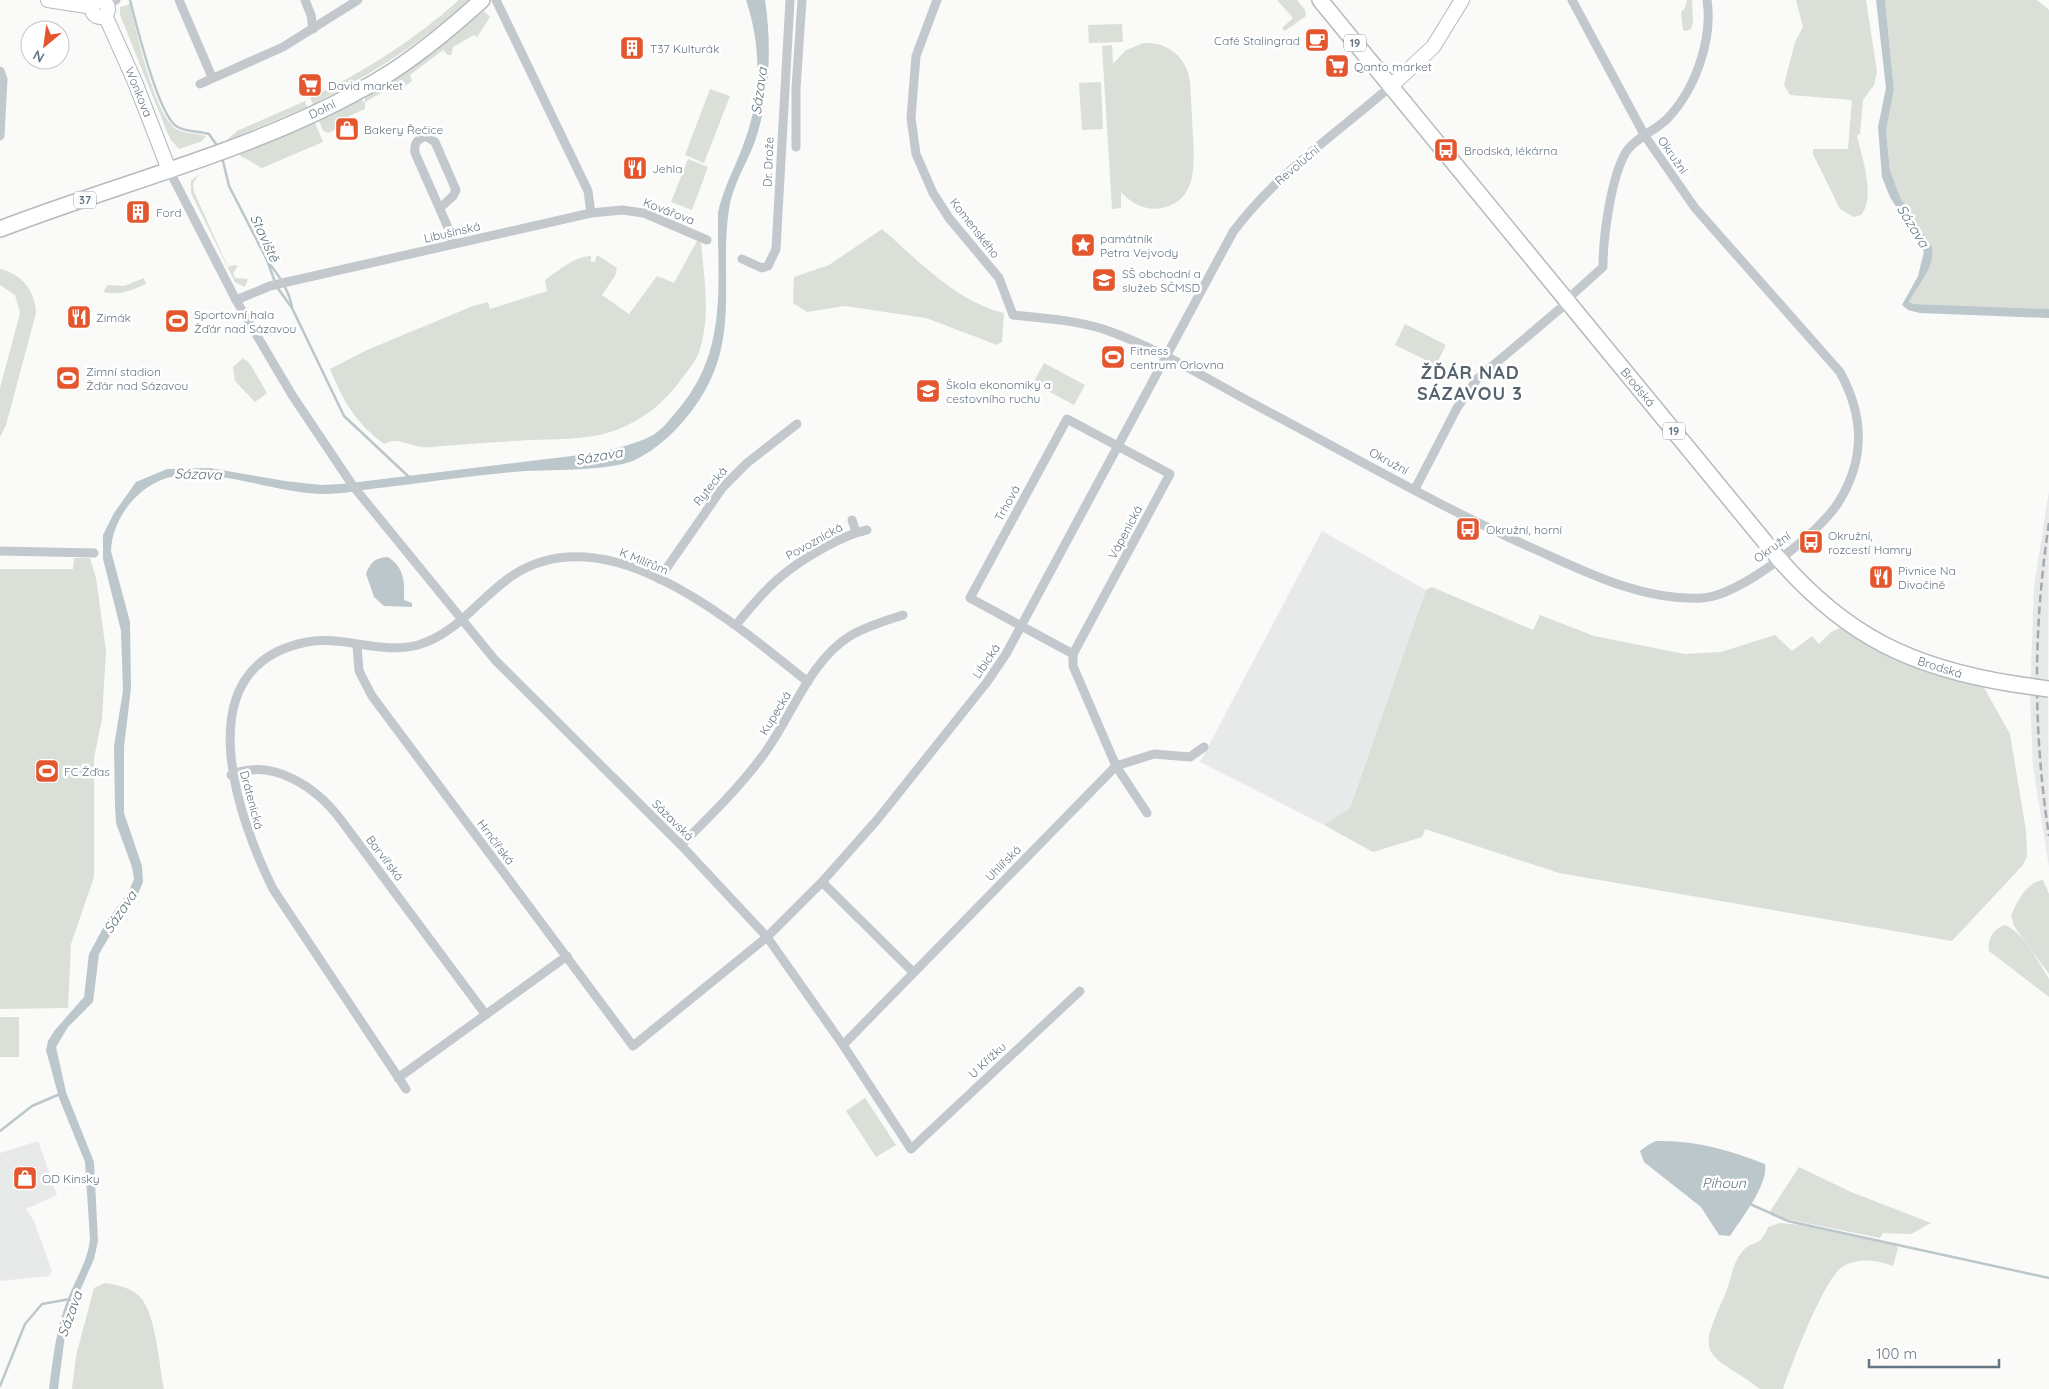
<svg xmlns="http://www.w3.org/2000/svg" width="2049" height="1389" viewBox="0 0 2049 1389" font-family="Quicksand,sans-serif">
<rect width="100%" height="100%" fill="#fafaf8"/>
<g fill="#e8e9e9">
<path d="M 2049,491 L 2048,696 L 2049,867 L 2033,767 L 2030,697 L 2034,586 Z"/>
<path d="M 1322,531 L 1426,590 L 1350,808 L 1324,825 L 1200,762 Z"/>
<path d="M 38,1141 L 57,1195 L 26,1209 L 34,1221 L 52,1271 L 49,1276 L 0,1281 L 0,1153 Z"/>
</g>
<g fill="#dadfd7">
<path d="M 459,0 L 469,0 C 422,43 370,75 313,104 L 310,98 C 364,72 414,40 459,0 Z"/>
<path d="M 1277,0 L 1297,0 L 1305,10 L 1306,16 L 1285,31 L 1282,28 L 1293,18 Z"/>
<path d="M 1687,0 L 1692,0 L 1693,22 L 1691,29 L 1686,31 L 1683,30 L 1681,12 L 1685,8 Z"/>
<path d="M 1796,0 L 1866,0 L 1877,72 L 1874,85 L 1863,100 L 1860,134 L 1857,136 C 1862,157 1876,198 1861,215 L 1854,217 L 1840,209 L 1813,154 L 1813,149 L 1848,149 L 1852,100 L 1790,95 L 1784,85 L 1795,42 L 1803,27 Z"/>
<path d="M 1885,0 L 2037,0 L 2049,10 L 2049,309 L 1914,304 L 1909,302 C 1918,286 1936,267 1932,247 L 1900,197 L 1890,170 L 1886,131 L 1894,90 Z"/>
<path d="M 130,4 C 136,31 154,114 176,129 C 185,134 197,133 206,136 L 202,141 L 179,149 L 170,139 L 120,15 L 120,7 Z"/>
<path d="M 484,11 L 490,17 L 477,37 L 474,35 L 453,47 L 451,55 L 448,55 L 443,50 L 410,75 L 412,81 L 404,87 L 399,83 L 365,102 L 365,109 L 345,118 L 347,124 L 328,133 L 323,131 L 319,121 L 361,100 L 365,102 L 365,98 L 422,61 Z"/>
<path d="M 1122,24 L 1123,42 L 1089,43 L 1088,25 Z"/>
<path d="M 1144,43 C 1169,42 1187,58 1190,82 C 1191,100 1192,118 1193,136 C 1194,164 1198,200 1162,208 C 1146,211 1132,204 1121,192 L 1121,208 L 1112,209 L 1102,46 L 1112,45 L 1113,64 L 1126,50 Z"/>
<path d="M 1101,82 L 1103,129 L 1082,130 L 1079,83 Z"/>
<path d="M 710,89 L 730,96 L 704,163 L 685,155 Z"/>
<path d="M 305,101 L 307,107 L 226,141 L 237,131 Z"/>
<path d="M 315,123 L 323,142 L 262,168 L 239,155 Z"/>
<path d="M 688,159 L 708,167 L 692,210 L 671,202 Z"/>
<path d="M 199,174 L 193,184 L 194,192 L 228,267 L 234,265 L 238,266 L 233,273 L 235,278 L 248,279 L 245,287 L 235,282 L 191,193 L 191,181 Z"/>
<path d="M 882,229 C 919,261 955,301 1004,313 L 1002,342 L 997,345 L 992,343 L 926,318 L 845,306 L 807,312 L 793,303 L 794,277 L 829,265 Z"/>
<path d="M 697,241 L 701,242 C 704,277 711,318 699,352 C 696,361 688,370 683,377 C 666,401 646,418 619,429 C 592,440 558,439 529,440 C 496,442 463,444 430,447 C 411,449 400,435 384,444 C 354,421 344,402 330,369 L 367,350 L 473,306 L 488,302 L 490,309 L 547,291 L 545,280 C 558,271 575,256 591,256 L 591,262 L 595,262 L 597,255 L 617,268 L 615,276 L 602,295 L 629,314 L 657,276 L 674,283 Z"/>
<path d="M 0,269 C 22,274 35,291 36,313 L 6,425 L 0,437 L 0,388 L 20,313 L 15,295 L 0,285 Z"/>
<path d="M 144,278 L 146,284 C 132,290 120,296 103,292 L 108,285 L 124,286 Z"/>
<path d="M 1405,324 L 1446,345 L 1436,365 L 1395,345 Z"/>
<path d="M 243,358 L 250,364 L 267,393 L 255,402 L 235,381 L 233,367 Z"/>
<path d="M 1044,363 L 1085,385 L 1074,405 L 1033,383 Z"/>
<path d="M 74,558 L 90,558 L 96,578 L 106,651 L 102,719 L 94,758 L 94,877 L 71,944 L 68,1008 L 0,1009 L 0,569 L 73,569 Z"/>
<path d="M 1432,587 L 1533,630 L 1540,615 L 1594,636 L 1685,654 L 1721,652 L 1775,635 L 1792,651 L 1812,636 L 1819,644 L 1831,632 L 1840,628 C 1889,660 1926,675 1983,686 L 2010,734 L 2026,831 L 2027,856 L 2023,865 L 1952,941 L 1559,873 L 1425,829 L 1422,837 L 1373,852 L 1324,825 L 1350,808 L 1426,590 Z"/>
<path d="M 2043,880 L 2049,894 L 2049,974 L 2014,926 L 2011,916 C 2016,902 2027,882 2043,880 Z"/>
<path d="M 2005,925 C 2023,932 2036,958 2046,974 L 2049,979 L 2049,997 L 1989,951 C 1987,939 1993,929 2005,925 Z"/>
<rect x="0" y="1017" width="19" height="40"/>
<path d="M 865,1098 L 896,1145 L 876,1157 L 846,1111 Z"/>
<path d="M 1799,1167 L 1851,1192 L 1931,1223 L 1911,1234 L 1883,1233 L 1880,1238 L 1772,1216 L 1769,1213 Z"/>
<path d="M 1780,1223 L 1811,1226 L 1880,1240 L 1894,1244 L 1898,1248 L 1893,1266 C 1877,1260 1856,1257 1841,1268 C 1822,1283 1792,1364 1783,1389 L 1760,1389 C 1710,1351 1693,1363 1725,1295 C 1731,1282 1732,1263 1742,1252 C 1752,1239 1760,1249 1768,1227 Z"/>
<path d="M 105,1283 C 116,1285 129,1287 138,1295 C 156,1310 159,1366 164,1389 L 72,1389 L 76,1356 L 94,1288 Z"/>
</g>
<g fill="#bbc7cb">
<path d="M 746,0 L 765,0 C 772,46 770,99 754,144 C 746,164 732,187 729,209 C 720,268 737,328 709,383 C 694,413 666,445 635,460 C 609,472 544,469 513,472 C 468,476 423,483 379,488 C 361,490 343,494 325,494 C 278,494 222,469 176,476 C 141,481 112,517 111,551 L 130,622 L 131,688 L 124,747 L 124,813 L 142,866 L 143,882 L 138,894 L 118,922 L 99,954 L 93,1002 L 68,1027 L 56,1047 L 66,1092 L 94,1162 L 98,1241 L 94,1259 L 75,1302 L 65,1335 L 58,1389 L 49,1389 C 53,1359 56,1329 67,1301 C 75,1280 88,1261 90,1239 L 85,1162 L 59,1098 L 46,1050 L 48,1041 L 55,1030 L 84,997 L 89,954 L 108,919 L 128,893 L 134,879 L 132,867 L 116,823 L 115,807 L 114,746 L 123,691 L 121,631 L 103,559 L 103,535 L 114,513 L 136,482 L 167,469 L 210,468 L 285,481 L 321,485 L 342,484 L 596,453 C 615,448 635,445 653,435 C 663,429 670,419 677,411 C 729,351 717,285 718,212 C 724,186 737,164 745,140 C 762,94 761,45 746,0 Z"/>
<path d="M 1876,0 L 1885,0 L 1894,90 L 1886,131 L 1890,170 L 1900,197 L 1932,247 C 1936,267 1918,285 1909,302 L 1914,304 L 2049,309 L 2049,318 L 1920,313 L 1908,310 L 1902,305 L 1918,276 L 1924,252 L 1890,197 L 1882,177 L 1878,127 L 1886,88 Z"/>
<path d="M 388,557 C 404,567 405,582 404,600 L 412,603 L 412,607 L 384,606 L 374,597 L 366,574 C 371,562 374,558 388,557 Z"/>
<path d="M 1656,1141 C 1696,1140 1729,1150 1765,1164 C 1769,1184 1741,1219 1730,1236 L 1719,1235 L 1701,1207 L 1644,1162 L 1640,1151 L 1648,1145 Z"/>
</g>
<g fill="none" stroke-linecap="round" stroke-linejoin="round">
<g stroke="#bbc7cb" stroke-width="2.5">
<path d="M 130,0 C 136,24 158,113 176,126 C 184,132 199,131 209,134 L 218,147"/>
<path d="M 222,157 L 229,186 L 267,260 L 275,282"/>
<path d="M 268,262 C 278,274 289,290 292,307"/>
<path d="M 277,287 L 292,308 L 344,416 L 409,477"/>
<path d="M 0,1131 L 32,1106 L 60,1094"/>
<path d="M 1750,1204 L 1788,1221 L 2049,1278"/>
<path d="M 0,1386 L 25,1324 L 42,1304 L 70,1299"/>
</g>
<defs>
<g id="secondary">
<path d="M 48,0 L 93,7"/>
<circle cx="100" cy="9" r="8"/>
<path d="M 105,15 L 135,82 L 169,170"/>
<path d="M 1391,86 L 1433,47 L 1462,0"/>
</g>
<g id="primary">
<path d="M 1320,0 L 1779,559 C 1847,637 1913,668 2014,684"/>
<path d="M 0,229 C 127,180 262,149 380,79 C 417,57 450,29 482,0"/>
</g>
</defs>
<use href="#secondary" stroke="#b3babf" stroke-width="16"/>
<use href="#primary" stroke="#b5babe" stroke-width="18"/>
<g stroke="#c3c8cc" stroke-width="9">
<path d="M 179,0 L 212,77"/>
<path d="M 305,0 L 311,15 L 313,29"/>
<path d="M 496,0 L 588,191 L 591,213"/>
<path d="M 937,0 L 916,56 L 911,118 L 916,154 L 933,193 L 949,218 L 999,278 L 1013,315 C 1044,318 1073,320 1103,329 C 1159,348 1212,382 1265,410 C 1356,458 1445,510 1539,551 C 1590,574 1644,601 1702,598 C 1740,596 1818,534 1838,503 C 1866,459 1864,416 1840,372 L 1695,208 L 1645,136 L 1572,0"/>
<path d="M 106,5 L 116,0"/>
<path d="M 0,71 L 3,79 L 0,136"/>
<path d="M 200,84 L 283,47 L 358,0"/>
<path d="M 796,147 L 796,88 L 802,0"/>
<path d="M 169,170 L 236,300 L 292,395 L 353,486 L 495,660 L 681,845 L 767,937 L 843,1045 L 911,1149 L 1080,991"/>
<path d="M 440,208 L 453,196 L 456,190 L 435,142 L 426,136 C 417,140 414,142 415,153 L 450,232 L 453,244"/>
<path d="M 742,259 L 762,268 L 768,266 L 776,249 L 790,0"/>
<path d="M 236,300 L 270,286 L 287,282 L 591,213 L 622,210 L 644,213 L 707,240"/>
<path d="M 1067,419 L 1170,474 L 1073,654 L 970,598 Z"/>
<path d="M 1415,489 L 1457,408 L 1477,379 L 1568,302 L 1572,295 L 1603,267 C 1603,237 1611,177 1626,152 C 1635,138 1655,131 1667,119 C 1695,90 1713,40 1707,0"/>
<path d="M 852,520 L 856,532"/>
<path d="M 0,551 L 94,553"/>
<path d="M 659,579 L 723,487 L 747,463 L 797,424"/>
<path d="M 736,625 C 765,589 783,570 825,547 C 838,540 852,533 867,530"/>
<path d="M 357,645 L 359,671 L 372,696 L 633,1046 L 767,937 L 822,882 L 877,820 L 987,682 L 1006,654 L 1233,232 C 1276,174 1337,133 1391,86"/>
<path d="M 1073,654 L 1073,666 L 1116,766 L 1147,813"/>
<path d="M 231,775 C 273,757 317,788 341,820 L 486,1015"/>
<path d="M 681,845 C 709,817 737,790 761,758 C 791,720 807,663 850,636 C 867,626 885,621 903,615"/>
<path d="M 822,882 L 913,972"/>
<path d="M 843,1045 L 1116,766 L 1154,754 L 1190,757 L 1204,747"/>
<path d="M 398,1078 L 567,956"/>
<path d="M 406,1089 L 273,889 C 237,816 184,666 307,642 C 343,635 381,655 418,645 C 458,634 481,595 515,574 C 611,514 736,625 808,682"/>
</g>
<use href="#secondary" stroke="#fff" stroke-width="14"/>
<use href="#primary" stroke="#fff" stroke-width="15"/>
<path stroke="#a2aab0" stroke-width="2.5" stroke-dasharray="8 4" stroke-linecap="butt" d="M 2049,523 C 2033,628 2033,731 2049,836"/>
<defs>
<path id="primary-bridge" d="M 2014,684 L 2049,689"/>
</defs>
<use href="#primary-bridge" stroke="#b5babe" stroke-width="18" stroke-linecap="butt"/>
<use href="#primary-bridge" stroke="#fff" stroke-width="15"/>
</g>
<defs>
<symbol id="cafe-square" viewBox="-11 -11 22 22"><rect x="-9" y="-9" width="18" height="18" rx="4" fill="#e4572e" stroke="#fff"/><path d="M-5.5-4.5H6V0H3Q3 3.5 0 3.5H-2.5Q-5.5 3.5-5.5 0ZM3-3.2v2h1.7v-2ZM-6 4.5H4V6H-6Z" fill="#fff"/></symbol>
<symbol id="building-square" viewBox="-11 -11 22 22"><rect x="-9" y="-9" width="18" height="18" rx="4" fill="#e4572e" stroke="#fff"/><path d="M-4-6H4V6H1V3H-1V6H-4ZM-2.5-4.3h1.7v1.8h-1.7ZM.8-4.3h1.7v1.8H.8ZM-2.5-1h1.7V.8h-1.7ZM.8-1h1.7V.8H.8Z" fill="#fff"/></symbol>
<symbol id="supermarket-square" viewBox="-11 -11 22 22"><rect x="-9" y="-9" width="18" height="18" rx="4" fill="#e4572e" stroke="#fff"/><path d="M-6-5.5h2.5l.6 2H6L4.5 2H-2.5L-4.4-4H-6ZM-1.5 3.2a1.3 1.3 0 1 0 .1 0ZM3 3.2a1.3 1.3 0 1 0 .1 0Z" fill="#fff"/></symbol>
<symbol id="shop-square" viewBox="-11 -11 22 22"><rect x="-9" y="-9" width="18" height="18" rx="4" fill="#e4572e" stroke="#fff"/><path d="M-5-2.5h2.3a2.7 3.5 0 0 1 5.4 0H5L5.5 6h-11ZM-1.5-2.5h3a1.5 2.3 0 0 0-3 0Z" fill="#fff"/></symbol>
<symbol id="bus-square" viewBox="-11 -11 22 22"><rect x="-9" y="-9" width="18" height="18" rx="4" fill="#e4572e" stroke="#fff"/><path d="M-5-6H5V4H4V6H2V4H-2V6H-4V4H-5ZM-3.5-4V0h7V-4ZM-3.5 1.2v1.5H-2V1.2ZM2 1.2v1.5H3.5V1.2Z" fill="#fff"/></symbol>
<symbol id="restaurant-square" viewBox="-11 -11 22 22"><rect x="-9" y="-9" width="18" height="18" rx="4" fill="#e4572e" stroke="#fff"/><path d="M-5-6h1v4h1v-4h1v4h1v-4h1v5L-1.5 .5V6h-2V.5L-5-1ZM5-6V6H3V1.5H1.5Q1.5-4 5-6Z" fill="#fff"/></symbol>
<symbol id="sight-square" viewBox="-11 -11 22 22"><rect x="-9" y="-9" width="18" height="18" rx="4" fill="#e4572e" stroke="#fff"/><path d="M0-6L1.8-2.2L6-1.7L2.9 1.2L3.7 5.4L0 3.3L-3.7 5.4L-2.9 1.2L-6-1.7L-1.8-2.2Z" fill="#fff"/></symbol>
<symbol id="school-square" viewBox="-11 -11 22 22"><rect x="-9" y="-9" width="18" height="18" rx="4" fill="#e4572e" stroke="#fff"/><path d="M0-5L7-2L0 1L-7-2ZM-4 1L0 2.5L4 1V4Q0 6-4 4Z" fill="#fff"/></symbol>
<symbol id="stadium-square" viewBox="-11 -11 22 22"><rect x="-9" y="-9" width="18" height="18" rx="4" fill="#e4572e" stroke="#fff"/><path d="M0-5a6.5 5 0 1 0 0 10a6.5 5 0 1 0 0-10ZM-3.5-1.8h7v3.6h-7Z" fill="#fff"/></symbol>
</defs>
<g fill-rule="evenodd">
<use href="#cafe-square" x="1303" y="26" width="28" height="28"/>
<use href="#building-square" x="618" y="34" width="28" height="28"/>
<use href="#supermarket-square" x="1323" y="52" width="28" height="28"/>
<use href="#supermarket-square" x="296" y="71" width="28" height="28"/>
<use href="#shop-square" x="333" y="115" width="28" height="28"/>
<use href="#bus-square" x="1432" y="136" width="28" height="28"/>
<use href="#restaurant-square" x="621" y="154" width="28" height="28"/>
<use href="#building-square" x="124" y="198" width="28" height="28"/>
<use href="#sight-square" x="1069" y="231" width="28" height="28"/>
<use href="#school-square" x="1090" y="266" width="28" height="28"/>
<use href="#restaurant-square" x="65" y="303" width="28" height="28"/>
<use href="#stadium-square" x="163" y="307" width="28" height="28"/>
<use href="#stadium-square" x="1099" y="343" width="28" height="28"/>
<use href="#stadium-square" x="54" y="364" width="28" height="28"/>
<use href="#school-square" x="914" y="377" width="28" height="28"/>
<use href="#bus-square" x="1454" y="515" width="28" height="28"/>
<use href="#bus-square" x="1797" y="528" width="28" height="28"/>
<use href="#restaurant-square" x="1867" y="563" width="28" height="28"/>
<use href="#stadium-square" x="33" y="757" width="28" height="28"/>
<use href="#shop-square" x="11" y="1164" width="28" height="28"/>
</g>
<g text-anchor="middle" dominant-baseline="central" stroke-width="5" stroke-linejoin="round" paint-order="stroke">
<g fill="#fff" stroke="#939fa8" stroke-width="1">
<rect x="1344" y="34.5" width="22" height="17" rx="4"/>
<rect x="74" y="191.5" width="22" height="17" rx="4"/>
<rect x="1663" y="422.5" width="22" height="17" rx="4"/>
</g>
<g font-size="11" font-weight="bold" fill="#657683">
<text x="1355" y="43">19</text>
<text x="85" y="200">37</text>
<text x="1674" y="431">19</text>
</g>
<g font-size="12" fill="#657683" stroke="#fff" text-anchor="start">
<text x="1300" y="40" text-anchor="end">Café Stalingrad</text>
<text x="650" y="48">T37 Kulturák</text>
<text x="1354" y="66">Qanto market</text>
<text x="328" y="85">David market</text>
<text x="364" y="129">Bakery Řečice</text>
<text x="1464" y="150">Brodská, lékárna</text>
<text x="652" y="168">Jehla</text>
<text x="156" y="212">Ford</text>
<text x="1100" y="238">památník<tspan x="1100" dy="14">Petra Vejvody</tspan></text>
<text x="1122" y="273">SŠ obchodní a<tspan x="1122" dy="14">služeb SČMSD</tspan></text>
<text x="194" y="314">Sportovní hala<tspan x="194" dy="14">Žďár nad Sázavou</tspan></text>
<text x="96" y="317">Zimák</text>
<text x="1130" y="350">Fitness<tspan x="1130" dy="14">centrum Orlovna</tspan></text>
<text x="86" y="371">Zimní stadion<tspan x="86" dy="14">Žďár nad Sázavou</tspan></text>
<text x="946" y="384">Škola ekonomiky a<tspan x="946" dy="14">cestovního ruchu</tspan></text>
<text x="1486" y="529">Okružní, horní</text>
<text x="1828" y="535">Okružní,<tspan x="1828" dy="14">rozcestí Hamry</tspan></text>
<text x="1898" y="570">Pivnice Na<tspan x="1898" dy="14">Divočině</tspan></text>
<text x="64" y="771">FC Žďas</text>
<text x="42" y="1178">OD Kinsky</text>
</g>
<g font-size="12" fill="#657683" stroke="#fff">
<text transform="translate(139 92) rotate(68)">Wonkova</text>
<text transform="translate(322 109) rotate(-26)">Dolní</text>
<text transform="translate(1673 155) rotate(55)">Okružní</text>
<text transform="translate(768 162) rotate(-88)">Dr. Drože</text>
<text transform="translate(1297 165) rotate(-40)">Revoluční</text>
<text transform="translate(669 211) rotate(21)">Kovářova</text>
<text transform="translate(975 228) rotate(52)">Komenského</text>
<text transform="translate(452 232) rotate(-13)">Libušínská</text>
<text transform="translate(1638 387) rotate(51)">Brodská</text>
<text transform="translate(1389 461) rotate(28)">Okružní</text>
<text transform="translate(710 486) rotate(-51)">Rytecká</text>
<text transform="translate(1007 503) rotate(-61)">Trhová</text>
<text transform="translate(1125 532) rotate(-62)">Vápenická</text>
<text transform="translate(814 541) rotate(-29)">Povoznická</text>
<text transform="translate(1772 547) rotate(-37)">Okružní</text>
<text transform="translate(644 561) rotate(22)">K Milířům</text>
<text transform="translate(986 661) rotate(-56)">Libická</text>
<text transform="translate(1940 667) rotate(17)">Brodská</text>
<text transform="translate(775 713) rotate(-59)">Kupecká</text>
<text transform="translate(252 800) rotate(75)">Drátenická</text>
<text transform="translate(673 820) rotate(45)">Sázavská</text>
<text transform="translate(496 842) rotate(53)">Hrnčířská</text>
<text transform="translate(385 858) rotate(53)">Barvířská</text>
<text transform="translate(1003 863) rotate(-45)">Uhlířská</text>
<text transform="translate(987 1060) rotate(-43)">U Křížku</text>
</g>
<g font-size="14" font-style="italic" fill="#60757c" stroke="#fff">
<text transform="translate(759 91) rotate(-82)">Sázava</text>
<text transform="translate(1913 226) rotate(58)">Sázava</text>
<text transform="translate(265 238) rotate(65)">Staviště</text>
<text transform="translate(599 456) rotate(-10)">Sázava</text>
<text transform="translate(198 474) rotate(2)">Sázava</text>
<text transform="translate(120 912) rotate(-56)">Sázava</text>
<text x="1724" y="1183">Pihoun</text>
<text transform="translate(70 1314) rotate(-70)">Sázava</text>
</g>
<g font-size="18" font-weight="bold" letter-spacing="1" fill="#57646e" stroke="#fff">
<text x="1470" y="372">ŽĎÁR NAD<tspan x="1470" dy="21">SÁZAVOU 3</tspan></text>
</g>
</g>
<g transform="translate(45 45) rotate(209)"><circle r="24" fill="#ffffff" stroke="#c1c8cd"/>
<path d="M0-4L9 19L0 12L-9 19Z" fill="#e4572e"/>
<text y="-8" font-size="14" font-weight="bold" text-anchor="middle" fill="#657683">N</text>
</g>
<path d="M1869 1359v8h130v-8" fill="none" stroke="#657683" stroke-width="2.5"/>
<text x="1876" y="1359" font-size="15" fill="#657683" stroke="#ffffff" stroke-width="4" paint-order="stroke">100 m</text>
</svg>
